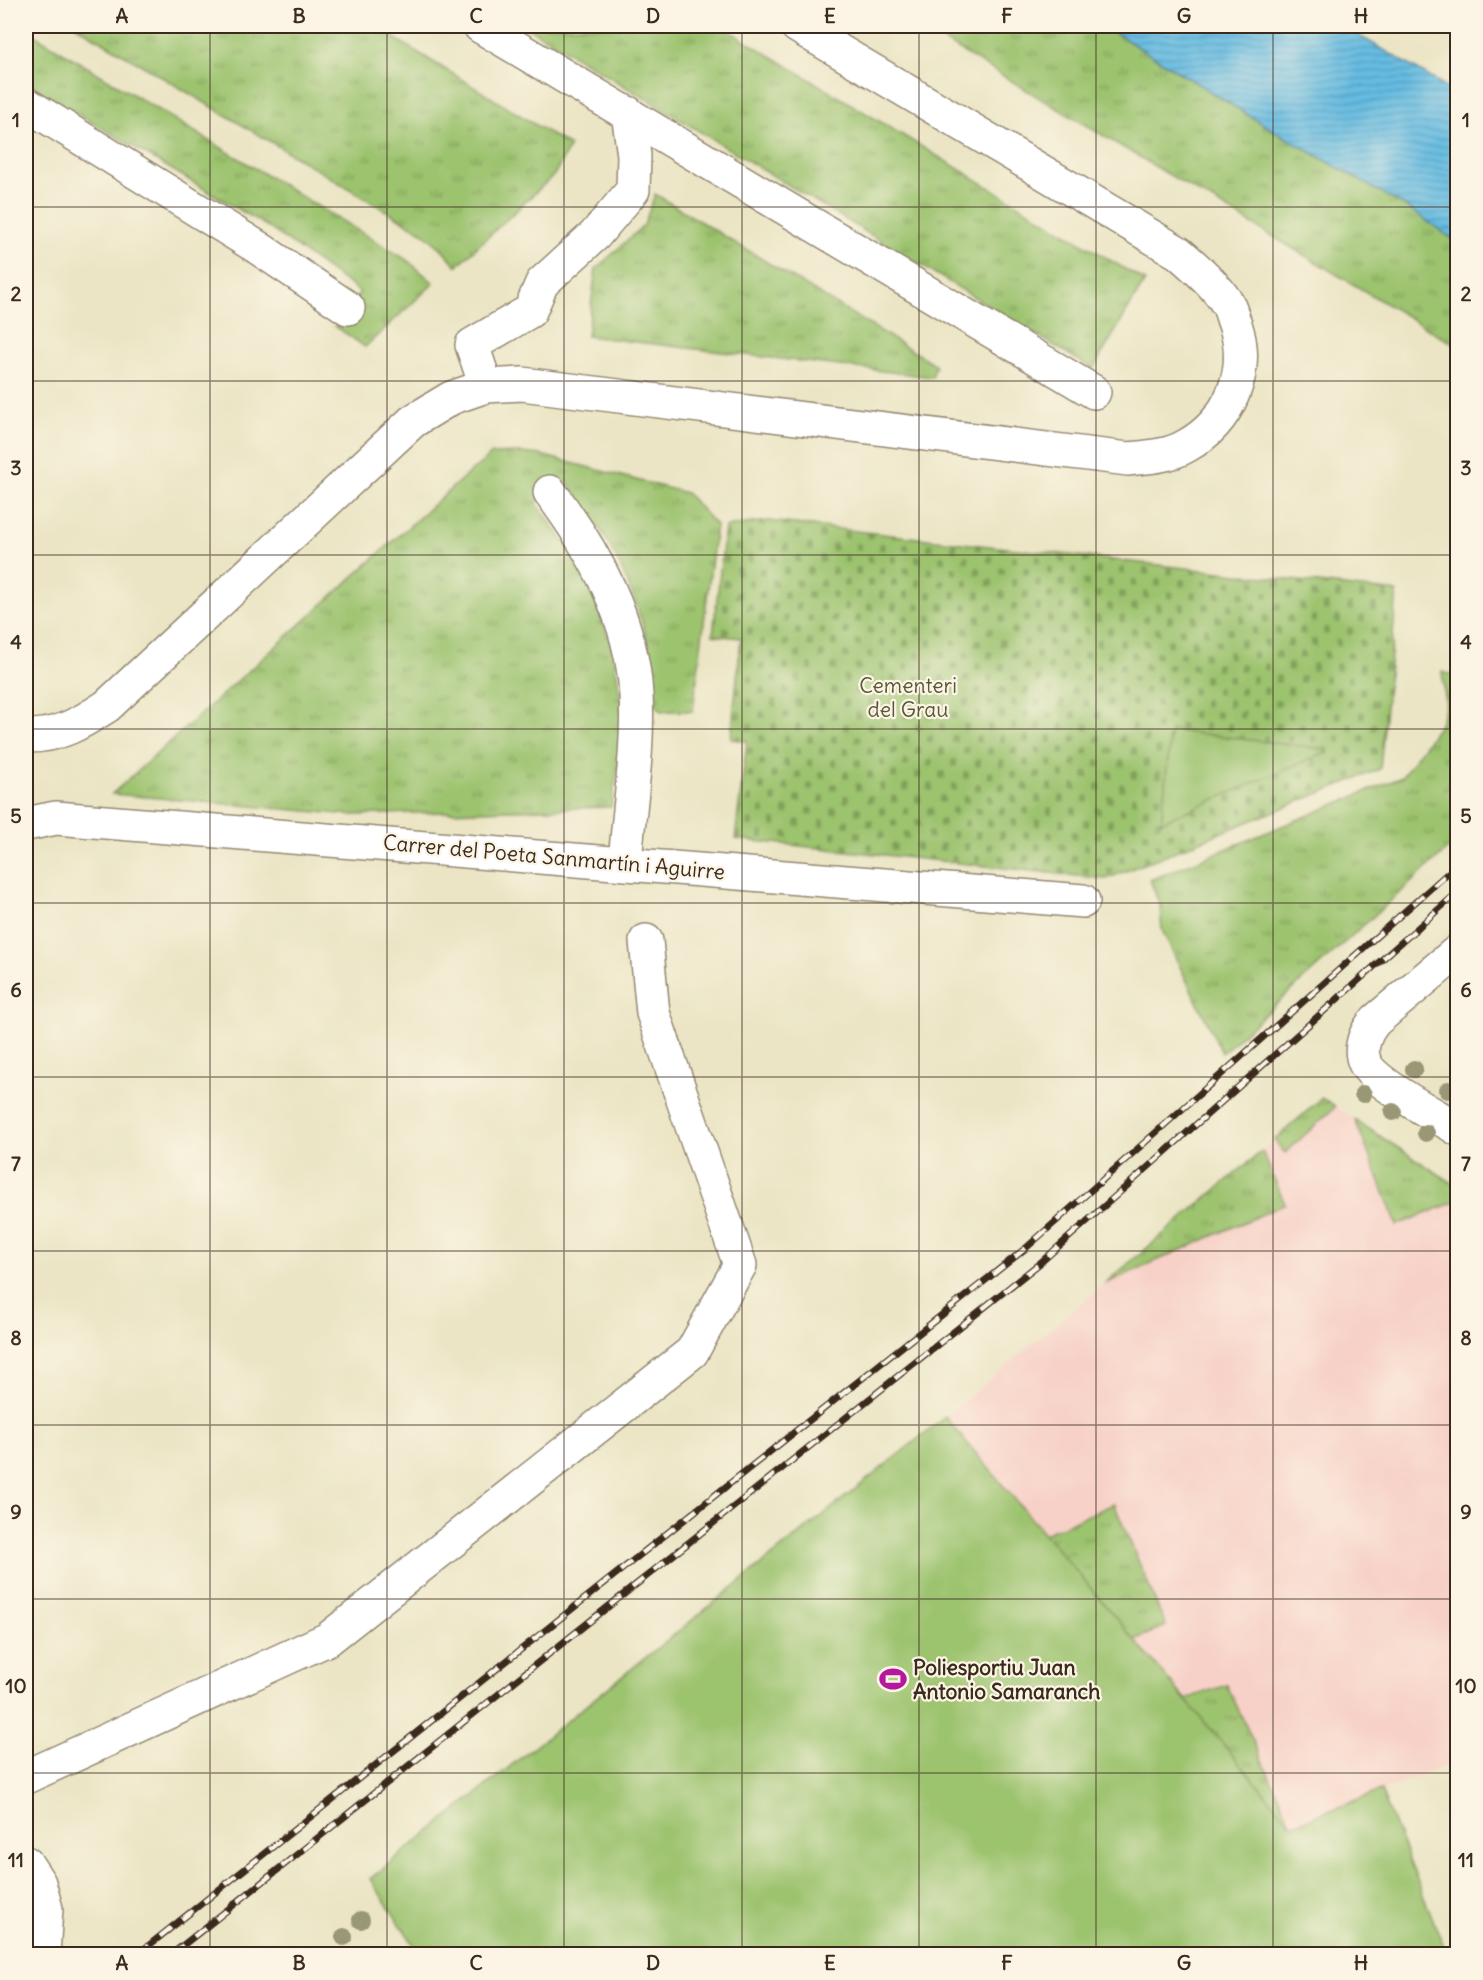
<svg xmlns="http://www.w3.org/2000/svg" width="1483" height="1980" viewBox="0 0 1483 1980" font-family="Delius,sans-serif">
<defs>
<pattern id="grass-tufts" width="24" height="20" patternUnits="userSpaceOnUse" patternTransform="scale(1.5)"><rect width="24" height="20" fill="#9cc36e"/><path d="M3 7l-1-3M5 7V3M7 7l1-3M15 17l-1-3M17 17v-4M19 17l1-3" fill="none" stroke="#809f5a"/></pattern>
<pattern id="cemetery-stones" width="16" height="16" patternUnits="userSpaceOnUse" patternTransform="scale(1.5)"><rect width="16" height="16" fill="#9cc36e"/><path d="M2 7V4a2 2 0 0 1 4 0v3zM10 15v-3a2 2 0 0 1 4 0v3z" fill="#809f5a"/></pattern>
<pattern id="water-rules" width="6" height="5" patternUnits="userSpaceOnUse" patternTransform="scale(1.5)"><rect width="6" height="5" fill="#65bce2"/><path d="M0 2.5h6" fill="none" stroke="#5499b7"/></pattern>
</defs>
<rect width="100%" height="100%" fill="#fcf5e5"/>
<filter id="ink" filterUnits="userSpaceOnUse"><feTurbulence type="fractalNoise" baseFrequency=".0167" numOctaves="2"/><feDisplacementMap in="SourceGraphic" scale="12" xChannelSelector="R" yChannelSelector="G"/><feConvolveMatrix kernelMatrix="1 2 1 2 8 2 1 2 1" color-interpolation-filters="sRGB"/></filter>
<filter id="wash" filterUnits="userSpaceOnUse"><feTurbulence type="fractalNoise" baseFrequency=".008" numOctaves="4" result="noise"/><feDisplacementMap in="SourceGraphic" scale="24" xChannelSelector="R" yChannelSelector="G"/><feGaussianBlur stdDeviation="1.35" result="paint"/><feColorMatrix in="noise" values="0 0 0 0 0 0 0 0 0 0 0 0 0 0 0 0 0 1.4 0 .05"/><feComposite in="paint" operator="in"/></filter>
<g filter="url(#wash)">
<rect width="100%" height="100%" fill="#ebe5c5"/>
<path fill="#f7d1c7" d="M 1322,1098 L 1457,1186 L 1457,1761 L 1292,1826 L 945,1417 L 1257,1156 Z"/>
<g fill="url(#grass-tufts)" stroke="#6c7646" stroke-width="1.5">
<path d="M 76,26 L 375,26 L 570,146 L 554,175 L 457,266 L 442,249 L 422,232 Z"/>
<path d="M 525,26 L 721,26 L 1145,281 L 1093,369 Z"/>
<path d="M 919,26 L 1104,26 L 1271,129 L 1408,208 L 1457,242 L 1457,346 Z"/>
<path d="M 26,30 L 407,260 L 434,283 L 365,347 L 335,326 L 360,292 L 265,225 L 26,83 Z"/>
<path d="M 655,194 L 936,365 L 932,377 L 587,336 L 596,269 L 644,225 Z"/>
<path d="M 522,453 L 541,455 L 686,493 L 716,525 L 693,711 L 661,711 L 656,705 C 653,688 654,671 650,654 C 635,585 609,538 567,481 L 536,503 C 586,566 621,643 622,726 C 622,752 615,781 611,807 L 352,815 L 112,794 L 463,478 L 492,454 Z"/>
<path d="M 1442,672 L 1457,676 L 1457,841 L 1222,1053 L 1162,930 L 1160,905 L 1150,880 L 1402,777 L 1440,724 L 1446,706 Z"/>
<path d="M 1322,1098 L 1335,1107 L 1285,1153 L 1274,1140 Z"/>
<path d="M 1355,1120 L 1457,1186 L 1457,1201 L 1397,1225 Z"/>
<path d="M 1262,1151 L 1285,1204 L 1104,1284 Z"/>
<path d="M 1114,1504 L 1166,1626 L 1134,1640 L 1044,1534 Z"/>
<path d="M 1227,1685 L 1292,1825 L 1381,1791 L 1248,1867 L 1174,1687 L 1185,1699 Z"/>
</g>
<path fill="url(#cemetery-stones)" stroke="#6c7646" stroke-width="1.5" d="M 768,521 L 1397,592 L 1380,769 L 1106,879 L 735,839 L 747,741 L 731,739 L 741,638 L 713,635 L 725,527 Z"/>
<g fill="#9cc36e" stroke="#6c7646" stroke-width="1.5">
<path d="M 1171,730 L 1324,749 L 1327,752 L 1161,822 Z"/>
<path d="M 945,1417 L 1292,1825 L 1381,1791 L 1447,1954 L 420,1954 L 370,1879 Z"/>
</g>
<path fill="url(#water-rules)" stroke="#507380" stroke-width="1.5" d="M 1104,26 L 1343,26 L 1457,93 L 1457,242 L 1408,208 L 1271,129 Z"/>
</g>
<g filter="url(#ink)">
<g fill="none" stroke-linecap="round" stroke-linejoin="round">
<defs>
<g id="minor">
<path d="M 480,26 L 1094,392"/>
<path d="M 26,104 L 257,247 L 348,308"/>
<path d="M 486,386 L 472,345 L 530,311 L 542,283 L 595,235 L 633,190 L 634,155 L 628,113"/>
<path d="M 550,492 C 595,552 632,619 636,695 C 639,750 629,808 625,863"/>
<path d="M 26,736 C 58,737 81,723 107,706 L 413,421 L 451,398 L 486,386 L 522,384 L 1128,459 C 1148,457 1169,456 1186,446 C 1230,422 1251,371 1235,324 C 1232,317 1231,309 1227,303 C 1214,283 1196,268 1179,253 L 797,26"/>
<path d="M 26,824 L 56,818 L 1083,901"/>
<path d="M 1458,951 L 1376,1020 C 1366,1031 1358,1048 1365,1063 C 1375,1084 1436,1115 1458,1129"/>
<path d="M 26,1777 L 328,1639 L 692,1352 L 740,1265 L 653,1013 L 646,941"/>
<path d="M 26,1863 L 39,1883 L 46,1909 L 43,1954"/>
</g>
</defs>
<use href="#minor" stroke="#938872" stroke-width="36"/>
<use href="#minor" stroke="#fff" stroke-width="33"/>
<defs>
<g id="rail">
<path d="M 138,1954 L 1026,1248 L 1458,864"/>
<path d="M 172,1954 L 1040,1263 L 1458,892"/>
</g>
</defs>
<use href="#rail" stroke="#3b2a1e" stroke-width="7"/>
<use href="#rail" stroke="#fcf5e5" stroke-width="4.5" stroke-dasharray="14" stroke-linecap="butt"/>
</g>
<g fill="#9a9776">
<circle cx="1414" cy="1069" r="9"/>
<circle cx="1448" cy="1090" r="9"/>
<circle cx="1363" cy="1094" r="9"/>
<circle cx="1393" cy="1112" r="9"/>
<circle cx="1426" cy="1133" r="9"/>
<circle cx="361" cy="1920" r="9"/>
<circle cx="344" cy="1937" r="9"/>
</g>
</g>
<path fill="none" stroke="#3b2a1e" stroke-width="1.5" stroke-opacity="0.55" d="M 210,26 L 210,1954M 387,26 L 387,1954M 564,26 L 564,1954M 742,26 L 742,1954M 919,26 L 919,1954M 1096,26 L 1096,1954M 1273,26 L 1273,1954M 26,207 L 1458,207M 26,381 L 1458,381M 26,555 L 1458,555M 26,729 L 1458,729M 26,903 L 1458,903M 26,1077 L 1458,1077M 26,1251 L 1458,1251M 26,1425 L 1458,1425M 26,1599 L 1458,1599M 26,1773 L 1458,1773"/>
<defs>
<symbol id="stadium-bare" viewBox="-9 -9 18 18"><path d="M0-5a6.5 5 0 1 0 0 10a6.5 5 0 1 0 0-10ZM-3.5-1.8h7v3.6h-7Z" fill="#b5179e" stroke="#fcf5e5" stroke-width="2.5" paint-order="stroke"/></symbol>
</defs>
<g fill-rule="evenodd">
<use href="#stadium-bare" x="874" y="1660" width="38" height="38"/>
</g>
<g text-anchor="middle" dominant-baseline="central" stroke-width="4.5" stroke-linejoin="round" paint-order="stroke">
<g font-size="21" fill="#585836" stroke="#fcf5e5">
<text x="908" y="685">Cementeri<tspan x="908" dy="24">del Grau</tspan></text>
</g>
<g font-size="21" fill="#3b2a1e" stroke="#fcf5e5">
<text transform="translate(554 857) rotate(5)">Carrer del Poeta Sanmartín i Aguirre</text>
</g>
<g font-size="21" font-weight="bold" fill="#3b2a1e" stroke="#fcf5e5" text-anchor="start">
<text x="913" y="1667">Poliesportiu Juan<tspan x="913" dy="24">Antonio Samaranch</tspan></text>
</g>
</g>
<rect width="1483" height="1980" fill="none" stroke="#fcf5e5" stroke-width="66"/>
<rect x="33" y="33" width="1417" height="1914" fill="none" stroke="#3b2a1e" stroke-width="2"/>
<g font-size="20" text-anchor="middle" font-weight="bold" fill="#3b2a1e">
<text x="122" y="23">A</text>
<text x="299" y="23">B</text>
<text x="476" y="23">C</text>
<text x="653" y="23">D</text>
<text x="830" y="23">E</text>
<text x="1007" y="23">F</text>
<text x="1184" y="23">G</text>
<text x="1361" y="23">H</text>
<text x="16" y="127">1</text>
<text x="1466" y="127">1</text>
<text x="16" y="301">2</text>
<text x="1466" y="301">2</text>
<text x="16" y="475">3</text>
<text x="1466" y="475">3</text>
<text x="16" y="649">4</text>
<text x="1466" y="649">4</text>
<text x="16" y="823">5</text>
<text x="1466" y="823">5</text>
<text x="16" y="997">6</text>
<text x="1466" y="997">6</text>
<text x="16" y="1171">7</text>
<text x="1466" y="1171">7</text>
<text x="16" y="1345">8</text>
<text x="1466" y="1345">8</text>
<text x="16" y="1519">9</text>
<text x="1466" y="1519">9</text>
<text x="16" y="1693">10</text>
<text x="1466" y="1693">10</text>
<text x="16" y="1867">11</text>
<text x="1466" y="1867">11</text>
<text x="122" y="1970">A</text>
<text x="299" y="1970">B</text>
<text x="476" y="1970">C</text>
<text x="653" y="1970">D</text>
<text x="830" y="1970">E</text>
<text x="1007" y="1970">F</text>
<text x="1184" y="1970">G</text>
<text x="1361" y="1970">H</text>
</g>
</svg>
